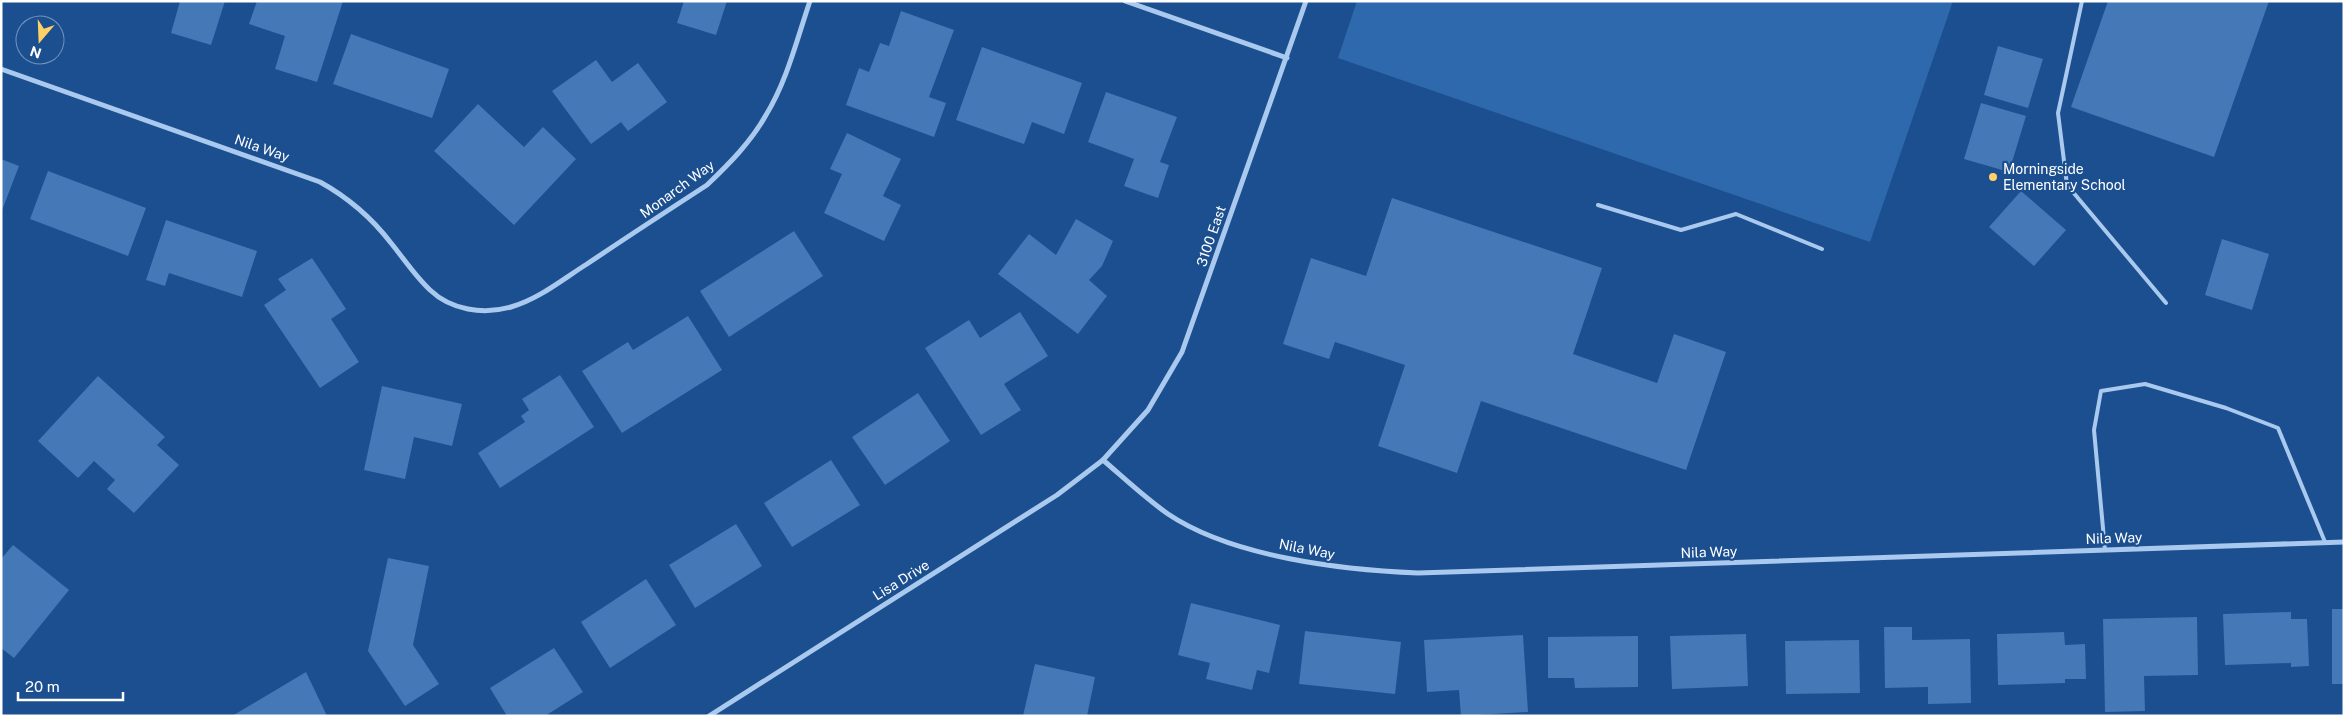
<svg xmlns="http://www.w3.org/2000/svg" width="2345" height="717" viewBox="0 0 2345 717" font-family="'Public Sans',sans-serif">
<rect width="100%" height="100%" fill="#1b4f8f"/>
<path fill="#2e69ad" d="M 1357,1 L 1953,1 L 1870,242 L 1338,58 Z"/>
<g fill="#4478b7">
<path d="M 180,1 L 225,1 L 211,45 L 171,33 Z"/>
<path d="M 257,1 L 343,1 L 317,82 L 275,69 L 285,36 L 249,24 Z"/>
<path d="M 684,1 L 727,1 L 716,35 L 677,23 Z"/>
<path d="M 2108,1 L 2269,1 L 2214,157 L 2071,107 Z"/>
<path d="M 901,11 L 954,30 L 929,97 L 946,103 L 934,137 L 846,105 L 859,68 L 869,72 L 880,43 L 889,46 Z"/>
<path d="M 351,34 L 449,69 L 432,118 L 333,84 Z"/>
<path d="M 1998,46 L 2043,59 L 2028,108 L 1984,95 Z"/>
<path d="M 982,47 L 1082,83 L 1064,134 L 1032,122 L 1024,144 L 956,120 Z"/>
<path d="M 596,60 L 612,82 L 638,63 L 667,102 L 628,131 L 621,122 L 591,144 L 552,91 Z"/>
<path d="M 1106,92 L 1177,117 L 1160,162 L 1169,165 L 1158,198 L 1124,186 L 1134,159 L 1088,142 Z"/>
<path d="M 1981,103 L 2026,116 L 2009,172 L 1964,159 Z"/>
<path d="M 478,104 L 524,147 L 543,127 L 576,159 L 514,225 L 434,151 Z"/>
<path d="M 847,133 L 901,159 L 883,196 L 901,205 L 884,241 L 824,213 L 842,174 L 830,169 Z"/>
<path d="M 1,159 L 19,166 L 1,213 Z"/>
<path d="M 48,171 L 146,208 L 128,256 L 30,219 Z"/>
<path d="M 2021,191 L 2066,230 L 2034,266 L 1989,227 Z"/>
<path d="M 1392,198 L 1602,268 L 1573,354 L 1657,383 L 1674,334 L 1726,352 L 1686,470 L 1481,401 L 1457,473 L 1378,446 L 1405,365 L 1335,342 L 1329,359 L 1283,344 L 1311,258 L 1366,276 Z"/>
<path d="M 1076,219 L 1113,241 L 1102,266 L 1089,280 L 1107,296 L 1078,334 L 998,274 L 1029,234 L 1056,255 Z"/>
<path d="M 166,220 L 257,251 L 242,297 L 169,273 L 165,286 L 146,280 Z"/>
<path d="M 794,231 L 823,276 L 729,337 L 700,291 Z"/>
<path d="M 2222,239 L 2269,254 L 2252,310 L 2205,295 Z"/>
<path d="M 312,258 L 346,309 L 331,319 L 359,362 L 320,388 L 264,305 L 286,290 L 278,279 Z"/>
<path d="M 1020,312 L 1048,356 L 1004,384 L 1021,410 L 981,435 L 925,348 L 969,320 L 980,338 Z"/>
<path d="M 688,316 L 722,370 L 622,433 L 582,371 L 628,342 L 633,350 Z"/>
<path d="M 560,375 L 594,427 L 500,488 L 478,453 L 525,422 L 521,416 L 529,410 L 522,399 Z"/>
<path d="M 98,376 L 165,437 L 157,445 L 179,465 L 134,513 L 107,489 L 115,480 L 94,461 L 78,478 L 38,441 Z"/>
<path d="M 382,386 L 462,404 L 452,446 L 414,437 L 405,479 L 364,470 Z"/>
<path d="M 918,393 L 950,441 L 885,485 L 852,437 Z"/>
<path d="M 831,460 L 860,505 L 792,547 L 764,503 Z"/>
<path d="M 736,524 L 762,566 L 695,608 L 669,565 Z"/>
<path d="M 13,545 L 69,590 L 14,658 L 1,648 L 1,559 Z"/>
<path d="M 388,558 L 429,566 L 413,645 L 439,684 L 405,706 L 368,651 Z"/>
<path d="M 646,579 L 676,625 L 610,668 L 581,622 Z"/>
<path d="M 1191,603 L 1280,625 L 1269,673 L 1257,670 L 1252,690 L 1206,679 L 1210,663 L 1178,655 Z"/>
<rect x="2332" y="609" width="12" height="75"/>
<path d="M 2291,612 L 2291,619 L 2307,619 L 2309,666 L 2291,667 L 2291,663 L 2225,665 L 2223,614 Z"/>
<path d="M 2197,617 L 2198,675 L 2144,676 L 2145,711 L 2105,712 L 2103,619 Z"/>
<path d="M 1884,627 L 1912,627 L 1912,640 L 1970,639 L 1971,703 L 1928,704 L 1928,687 L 1885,688 Z"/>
<path d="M 1305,631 L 1401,642 L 1395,694 L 1299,684 Z"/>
<path d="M 2064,632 L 2065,645 L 2085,644 L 2086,679 L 2065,679 L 2065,683 L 1998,685 L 1997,634 Z"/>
<path d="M 1746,634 L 1748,686 L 1672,689 L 1670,636 Z"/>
<path d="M 1523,635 L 1528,712 L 1461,716 L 1459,690 L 1427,692 L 1424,640 Z"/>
<path d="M 1638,636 L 1638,687 L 1575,688 L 1574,678 L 1548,678 L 1548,637 Z"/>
<path d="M 1859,640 L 1860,693 L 1786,694 L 1785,641 Z"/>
<path d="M 554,648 L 583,692 L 545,716 L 507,716 L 490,688 Z"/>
<path d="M 1035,664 L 1095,677 L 1087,716 L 1023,716 Z"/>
<path d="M 306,672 L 327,716 L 232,716 Z"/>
</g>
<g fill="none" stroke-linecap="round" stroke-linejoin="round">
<g stroke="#a9c9ee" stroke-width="4">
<path d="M 2082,1 L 2058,113 L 2067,185 L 2166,303"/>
<path d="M 1598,205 L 1681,230 L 1736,214 L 1822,249"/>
<path d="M 2105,550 L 2094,430 L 2101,391 L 2145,384 L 2226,408 L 2278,428 L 2325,542"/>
</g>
<g stroke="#a9c9ee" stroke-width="5">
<path d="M 1125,1 L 1287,58"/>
<path d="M 1,69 L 320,182 C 349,198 371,217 391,243 C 404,259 415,276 430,290 C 451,310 483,315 511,307 C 539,299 563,279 587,264 C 627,237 667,211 707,185 C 729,164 751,142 766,115 C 787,81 797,39 810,1"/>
<path d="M 1103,460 C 1124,478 1145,498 1168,514 C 1232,557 1342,570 1418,573 L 2344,542"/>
<path d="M 709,716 L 1057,495 L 1103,460 L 1148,410 L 1182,352 L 1306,1"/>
</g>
</g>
<circle fill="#ffd166" stroke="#1b4f8f" stroke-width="2" cx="1993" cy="177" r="5"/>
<g text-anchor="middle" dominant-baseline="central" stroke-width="4.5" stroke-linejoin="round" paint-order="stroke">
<g font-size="14" fill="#fff" stroke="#1b4f8f">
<text transform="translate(262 148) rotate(19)">Nila Way</text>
<text transform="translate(677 189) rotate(-36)">Monarch Way</text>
<text transform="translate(1211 236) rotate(-71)">3100 East</text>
<text transform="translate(2114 538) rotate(-2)">Nila Way</text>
<text transform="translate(1307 549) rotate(11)">Nila Way</text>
<text transform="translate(1709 552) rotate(-2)">Nila Way</text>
<text transform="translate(901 580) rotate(-32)">Lisa Drive</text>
</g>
<g font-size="14" fill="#fff" stroke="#1b4f8f" text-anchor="start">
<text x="2003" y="169">Morningside<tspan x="2003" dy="16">Elementary School</tspan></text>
</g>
</g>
<rect width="2345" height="717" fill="none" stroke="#ffffff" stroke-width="5"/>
<g transform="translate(40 40) rotate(199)"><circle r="24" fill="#1b4f8f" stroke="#7695bc"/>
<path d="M0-4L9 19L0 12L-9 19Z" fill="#ffd166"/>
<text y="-8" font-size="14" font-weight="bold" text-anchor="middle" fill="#ffffff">N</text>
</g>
<path d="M18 692v8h105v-8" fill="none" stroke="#ffffff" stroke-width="2.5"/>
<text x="25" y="692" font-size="15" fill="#ffffff" stroke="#1b4f8f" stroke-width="4" paint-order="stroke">20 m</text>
</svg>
